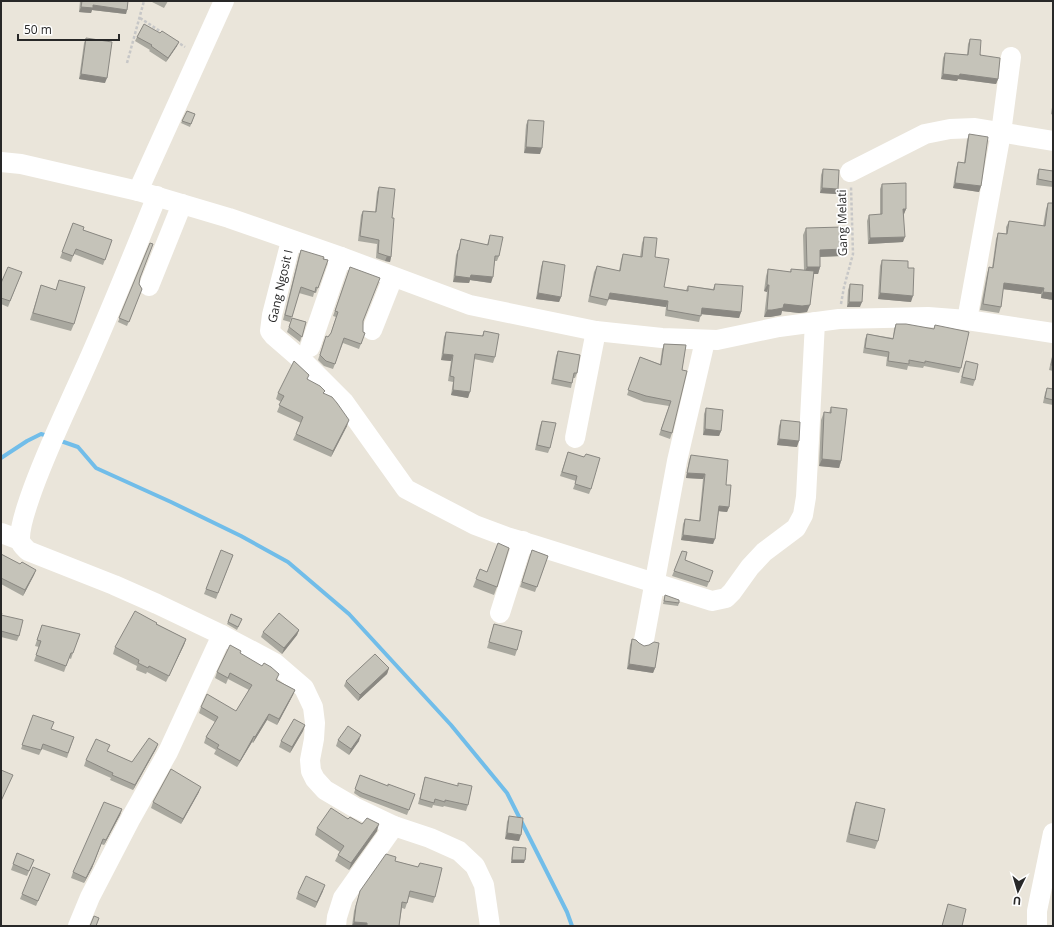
<svg xmlns="http://www.w3.org/2000/svg" width="1054" height="927" viewBox="0 0 1054 927" font-family="'Open Sans',sans-serif">
<rect width="100%" height="100%" fill="#eae5da"/>
<g fill="none" stroke-linecap="round" stroke-linejoin="round">
<g stroke="#71bde9" stroke-width="4">
<path d="M 58,440 L 78,447 L 96,468 L 171,502 L 241,536 L 288,562 L 349,614 L 451,725 L 507,793 L 567,912 L 572,926"/>
<path d="M 1,458 L 27,441 L 41,434 L 48,436"/>
</g>
<g stroke="#c7c7c7" stroke-width="2.5" stroke-dasharray="3 2" stroke-linecap="butt">
<path d="M 140,18 L 163,33"/>
<path d="M 176,41 L 185,47"/>
<path d="M 127,63 L 144,1"/>
<path d="M 841,304 L 844,287 L 853,254 L 851,187"/>
</g>
<g stroke="#fff" stroke-width="20">
<path d="M 1,162 L 21,164 L 138,191 L 229,218 L 341,257 L 470,305 L 596,331 L 662,338 L 717,340 L 779,327 L 839,319 L 928,317 L 967,320 L 1053,333"/>
<path d="M 850,172 L 925,134 L 950,129 L 975,128 L 1053,141"/>
<path d="M 138,191 L 224,1"/>
<path d="M 157,196 C 132,257 108,318 81,377 C 63,417 44,456 30,497 C 26,509 20,525 20,538 C 20,544 24,547 28,551 L 114,585 L 157,604 L 222,635 L 275,663 L 304,688 L 313,707 L 315,723 L 314,739 L 310,760 L 311,771 L 315,779 L 325,790 L 354,807 L 394,826 L 430,838 L 459,851 L 475,866 L 484,885 L 490,926"/>
<path d="M 291,241 L 272,315 L 270,331 L 274,336 L 304,362 L 344,402 L 406,489 L 475,525 L 507,537 L 534,545 L 712,601 L 726,598 L 732,592 L 750,567 L 764,552 L 796,528 L 803,515 L 806,497 L 815,322"/>
<path d="M 149,286 L 182,204"/>
<path d="M 967,320 L 1001,133 L 1011,57"/>
<path d="M 372,330 L 393,277"/>
<path d="M 310,347 L 341,257"/>
<path d="M 575,438 L 596,331"/>
<path d="M 1,533 L 20,540"/>
<path d="M 500,613 L 523,541"/>
<path d="M 644,640 L 677,461 L 705,341"/>
<path d="M 78,926 L 90,897 L 131,818 L 168,752 L 222,635"/>
<path d="M 336,926 L 337,917 L 343,898 L 394,826"/>
<path d="M 1037,926 L 1037,911 L 1053,833"/>
</g>
</g>
<g fill="#a9a89f">
<path d="M 80,1 L 128,1 L 126,14 L 92,10 L 91,13 L 79,12 Z"/>
<path d="M 150,1 L 168,1 L 164,8 Z"/>
<path d="M 137,37 L 177,46 L 166,62 L 149,51 L 150,50 L 135,41 Z"/>
<path d="M 86,38 L 105,83 L 79,79 L 84,43 Z"/>
<path d="M 970,39 L 998,79 L 996,84 L 958,79 L 957,81 L 941,79 L 943,58 L 945,53 L 967,55 L 968,44 Z"/>
<path d="M 1053,101 L 1053,115 L 1051,114 Z"/>
<path d="M 187,111 L 195,114 L 190,127 L 181,123 Z"/>
<path d="M 528,120 L 540,154 L 524,153 L 526,125 Z"/>
<path d="M 969,134 L 981,186 L 979,192 L 953,188 L 956,168 L 958,162 L 964,163 L 967,140 Z"/>
<path d="M 823,169 L 836,194 L 820,193 L 821,175 Z"/>
<path d="M 1039,169 L 1053,171 L 1053,187 L 1036,185 L 1037,175 Z"/>
<path d="M 882,184 L 906,209 L 904,214 L 903,242 L 868,244 L 867,221 L 869,215 L 880,215 L 880,189 Z"/>
<path d="M 379,187 L 392,218 L 391,257 L 390,262 L 385,261 L 376,258 L 377,244 L 358,241 L 361,215 L 363,211 L 375,212 L 377,192 Z"/>
<path d="M 1048,203 L 1053,300 L 1041,298 L 1041,294 L 1003,289 L 1001,307 L 999,313 L 980,310 L 987,274 L 989,267 L 992,268 L 996,239 L 998,233 L 1006,234 L 1006,227 L 1009,221 L 1043,226 L 1046,209 Z"/>
<path d="M 73,223 L 83,230 L 112,240 L 103,265 L 74,254 L 71,262 L 60,258 Z"/>
<path d="M 806,228 L 841,256 L 820,257 L 820,267 L 818,274 L 814,274 L 807,312 L 799,313 L 782,311 L 781,315 L 770,317 L 764,317 L 767,292 L 764,291 L 766,276 L 768,269 L 790,272 L 791,269 L 804,270 L 803,235 Z"/>
<path d="M 490,235 L 499,256 L 497,261 L 495,261 L 491,283 L 470,280 L 469,283 L 453,282 L 456,255 L 458,250 L 461,239 L 487,245 Z"/>
<path d="M 644,237 L 655,257 L 664,287 L 686,290 L 688,286 L 713,289 L 715,284 L 741,312 L 739,318 L 701,314 L 699,322 L 665,316 L 666,307 L 609,299 L 606,306 L 588,302 L 594,272 L 597,266 L 619,271 L 621,260 L 623,254 L 640,257 L 642,243 Z"/>
<path d="M 150,243 L 140,278 L 139,284 L 142,289 L 127,326 L 118,322 Z"/>
<path d="M 301,250 L 328,260 L 316,293 L 314,293 L 313,297 L 299,293 L 290,322 L 283,320 L 299,255 Z"/>
<path d="M 882,260 L 908,268 L 911,302 L 878,299 L 880,266 Z"/>
<path d="M 543,261 L 561,297 L 559,302 L 536,299 L 541,267 Z"/>
<path d="M 350,267 L 363,321 L 363,332 L 365,333 L 359,349 L 343,343 L 333,369 L 324,366 L 318,360 L 324,341 L 328,337 L 331,333 L 336,317 L 333,316 Z"/>
<path d="M 22,272 L 8,307 L 1,304 L 1,283 Z"/>
<path d="M 59,280 L 74,324 L 71,331 L 30,320 L 41,285 L 56,290 Z"/>
<path d="M 850,284 L 860,307 L 847,307 L 848,290 Z"/>
<path d="M 292,318 L 306,322 L 300,342 L 287,332 Z"/>
<path d="M 896,324 L 934,329 L 935,325 L 961,368 L 959,373 L 924,366 L 923,368 L 908,366 L 907,370 L 886,366 L 887,357 L 863,353 L 865,339 L 867,334 L 893,338 L 894,329 Z"/>
<path d="M 484,331 L 495,357 L 493,363 L 474,359 L 468,398 L 451,395 L 453,382 L 448,381 L 451,361 L 441,360 L 444,337 L 446,332 L 482,336 Z"/>
<path d="M 664,344 L 686,345 L 672,433 L 670,439 L 659,435 L 669,406 L 644,402 L 627,395 L 640,357 L 660,364 L 662,350 Z"/>
<path d="M 558,351 L 577,373 L 575,378 L 573,378 L 571,388 L 551,384 L 556,356 Z"/>
<path d="M 1053,352 L 1053,371 L 1049,370 Z"/>
<path d="M 966,361 L 975,380 L 973,386 L 960,383 L 964,366 Z"/>
<path d="M 307,380 L 324,393 L 347,426 L 331,457 L 293,440 L 301,423 L 277,412 L 281,402 L 276,399 L 278,393 Z"/>
<path d="M 1047,388 L 1053,389 L 1053,405 L 1043,403 L 1045,393 Z"/>
<path d="M 831,407 L 841,461 L 839,468 L 819,466 L 821,420 L 824,412 L 829,413 Z"/>
<path d="M 706,408 L 721,431 L 719,436 L 703,435 L 704,414 Z"/>
<path d="M 781,420 L 797,447 L 777,445 L 779,426 Z"/>
<path d="M 542,421 L 550,448 L 548,453 L 535,450 L 540,426 Z"/>
<path d="M 568,452 L 584,457 L 591,489 L 589,494 L 573,489 L 576,481 L 560,476 Z"/>
<path d="M 691,455 L 726,485 L 729,507 L 727,512 L 719,511 L 713,544 L 681,540 L 683,524 L 685,519 L 699,521 L 703,479 L 686,478 L 689,460 Z"/>
<path d="M 221,550 L 233,555 L 216,599 L 204,594 Z"/>
<path d="M 532,550 L 548,556 L 535,592 L 520,587 Z"/>
<path d="M 682,551 L 685,560 L 713,571 L 707,587 L 672,576 Z"/>
<path d="M 1,554 L 20,564 L 36,570 L 34,575 L 23,596 L 1,584 Z"/>
<path d="M 480,569 L 497,587 L 494,595 L 473,587 Z"/>
<path d="M 665,595 L 679,603 L 678,606 L 663,604 Z"/>
<path d="M 1,613 L 1,615 L 19,636 L 17,641 L 1,637 Z"/>
<path d="M 231,614 L 242,619 L 237,630 L 227,624 Z"/>
<path d="M 157,624 L 186,639 L 184,645 L 166,682 L 147,672 L 146,674 L 136,670 L 137,666 L 113,654 L 115,647 Z"/>
<path d="M 494,624 L 517,650 L 515,656 L 487,648 Z"/>
<path d="M 42,625 L 73,653 L 71,659 L 69,658 L 64,672 L 34,661 L 39,647 L 35,646 Z"/>
<path d="M 299,630 L 297,635 L 282,654 L 261,637 L 263,632 Z"/>
<path d="M 632,639 L 655,668 L 653,673 L 627,669 L 630,645 Z"/>
<path d="M 240,654 L 277,680 L 295,690 L 293,695 L 277,725 L 267,720 L 253,743 L 252,742 L 237,767 L 214,754 L 216,750 L 204,743 L 206,737 L 215,722 L 199,713 L 201,707 L 236,711 L 249,690 L 228,679 L 226,684 L 215,678 L 217,672 Z"/>
<path d="M 389,668 L 387,674 L 358,701 L 344,686 L 346,681 Z"/>
<path d="M 33,715 L 51,729 L 74,737 L 67,758 L 42,749 L 39,755 L 21,749 Z"/>
<path d="M 305,725 L 303,731 L 290,753 L 279,747 L 281,741 Z"/>
<path d="M 338,740 L 359,741 L 349,755 L 336,746 Z"/>
<path d="M 158,744 L 156,749 L 133,790 L 110,780 L 111,778 L 84,766 L 86,760 L 107,751 L 132,762 Z"/>
<path d="M 360,775 L 388,786 L 415,794 L 407,815 L 360,797 L 354,793 Z"/>
<path d="M 425,777 L 468,805 L 466,811 L 444,806 L 443,807 L 433,805 L 432,808 L 418,804 Z"/>
<path d="M 199,792 L 181,824 L 151,808 L 153,802 Z"/>
<path d="M 856,802 L 878,841 L 875,849 L 846,842 L 853,810 Z"/>
<path d="M 122,809 L 120,815 L 104,845 L 101,844 L 92,868 L 84,883 L 71,878 L 73,872 Z"/>
<path d="M 509,816 L 519,841 L 505,839 L 507,822 Z"/>
<path d="M 348,819 L 377,831 L 349,870 L 335,861 L 338,855 L 340,852 L 315,835 L 317,828 Z"/>
<path d="M 513,847 L 524,863 L 511,863 L 512,850 Z"/>
<path d="M 17,853 L 34,860 L 27,876 L 11,870 Z"/>
<path d="M 395,861 L 418,867 L 420,863 L 435,897 L 433,903 L 409,897 L 405,909 L 402,908 L 399,926 L 352,926 L 354,911 L 360,891 Z"/>
<path d="M 50,874 L 36,906 L 20,899 L 22,894 Z"/>
<path d="M 323,891 L 315,908 L 296,899 L 298,893 Z"/>
<path d="M 948,904 L 962,926 L 942,926 Z"/>
</g>
<g fill="#8a8882">
<path d="M 93,5 L 127,10 L 126,14 L 92,10 L 91,13 L 79,12 L 81,7 Z"/>
<path d="M 179,42 L 177,46 L 166,62 L 168,58 Z"/>
<path d="M 81,74 L 107,78 L 105,83 L 79,79 Z"/>
<path d="M 943,74 L 960,74 L 998,79 L 996,84 L 958,79 L 957,81 L 941,79 Z"/>
<path d="M 526,147 L 542,148 L 540,154 L 524,153 Z"/>
<path d="M 955,183 L 981,186 L 979,192 L 953,188 Z"/>
<path d="M 822,188 L 838,189 L 836,194 L 820,193 Z"/>
<path d="M 903,209 L 906,209 L 904,214 L 901,214 Z"/>
<path d="M 905,237 L 903,242 L 868,244 L 870,238 Z"/>
<path d="M 844,249 L 841,256 L 817,257 L 820,250 Z"/>
<path d="M 387,256 L 391,257 L 390,262 L 385,261 Z"/>
<path d="M 807,267 L 820,267 L 818,274 L 804,274 Z"/>
<path d="M 471,275 L 493,277 L 491,283 L 470,280 L 469,283 L 453,282 L 455,276 Z"/>
<path d="M 1004,283 L 1044,288 L 1041,294 L 1002,289 Z"/>
<path d="M 767,285 L 769,285 L 767,292 L 764,291 Z"/>
<path d="M 1043,292 L 1053,293 L 1053,300 L 1041,298 Z"/>
<path d="M 538,293 L 561,297 L 559,302 L 536,299 Z"/>
<path d="M 610,293 L 668,301 L 666,307 L 608,299 Z"/>
<path d="M 880,293 L 913,296 L 911,302 L 878,299 Z"/>
<path d="M 849,302 L 862,302 L 860,307 L 847,307 Z"/>
<path d="M 784,304 L 810,305 L 807,312 L 799,313 L 782,311 L 781,315 L 770,317 L 764,317 L 767,310 Z"/>
<path d="M 702,308 L 741,312 L 739,318 L 700,314 Z"/>
<path d="M 443,354 L 453,355 L 451,361 L 441,360 Z"/>
<path d="M 453,390 L 470,392 L 468,398 L 451,395 Z"/>
<path d="M 349,420 L 347,426 L 331,457 L 333,451 Z"/>
<path d="M 705,429 L 721,431 L 719,436 L 703,435 Z"/>
<path d="M 779,439 L 799,441 L 797,447 L 777,445 Z"/>
<path d="M 822,459 L 841,461 L 839,468 L 819,466 Z"/>
<path d="M 687,473 L 705,474 L 703,479 L 686,478 Z"/>
<path d="M 719,506 L 729,507 L 727,512 L 717,511 Z"/>
<path d="M 683,535 L 715,539 L 713,544 L 681,540 Z"/>
<path d="M 36,570 L 34,575 L 23,596 L 25,590 Z"/>
<path d="M 299,630 L 297,635 L 282,654 L 284,648 Z"/>
<path d="M 186,639 L 184,645 L 166,682 L 169,676 Z"/>
<path d="M 629,664 L 655,668 L 653,673 L 627,669 Z"/>
<path d="M 389,668 L 387,674 L 358,701 L 360,695 Z"/>
<path d="M 295,690 L 293,695 L 277,725 L 279,719 Z"/>
<path d="M 269,714 L 267,720 L 253,743 L 255,737 Z"/>
<path d="M 305,725 L 303,731 L 290,753 L 292,747 Z"/>
<path d="M 361,735 L 359,741 L 349,755 L 351,749 Z"/>
<path d="M 254,736 L 252,742 L 237,767 L 240,761 Z"/>
<path d="M 158,744 L 156,749 L 133,790 L 135,785 Z"/>
<path d="M 201,787 L 199,792 L 181,824 L 183,819 Z"/>
<path d="M 122,809 L 120,815 L 104,845 L 106,840 Z"/>
<path d="M 379,824 L 377,831 L 349,870 L 351,863 Z"/>
<path d="M 507,833 L 521,835 L 519,841 L 505,839 Z"/>
<path d="M 103,839 L 92,868 L 84,883 L 86,878 Z"/>
<path d="M 512,860 L 525,860 L 524,863 L 511,863 Z"/>
<path d="M 325,885 L 323,891 L 315,908 L 317,902 Z"/>
<path d="M 354,922 L 367,923 L 366,926 L 352,926 Z"/>
</g>
<g fill="#c5c3b9" stroke="#8a8882">
<path d="M 82,1 L 128,1 L 127,10 L 93,5 L 93,8 L 81,7 Z"/>
<path d="M 144,24 L 160,33 L 162,31 L 179,42 L 168,58 L 151,46 L 152,45 L 137,37 Z"/>
<path d="M 86,38 L 112,42 L 107,78 L 81,74 Z"/>
<path d="M 970,39 L 981,40 L 980,55 L 1000,58 L 998,79 L 960,74 L 959,76 L 943,74 L 945,53 L 968,55 Z"/>
<path d="M 187,111 L 195,114 L 191,124 L 182,121 Z"/>
<path d="M 528,120 L 544,121 L 542,148 L 526,147 Z"/>
<path d="M 969,134 L 988,137 L 981,186 L 955,183 L 958,162 L 965,163 Z"/>
<path d="M 823,169 L 839,170 L 838,189 L 822,188 Z"/>
<path d="M 1039,169 L 1053,171 L 1053,182 L 1038,179 Z"/>
<path d="M 906,183 L 906,209 L 903,209 L 905,237 L 870,238 L 869,215 L 882,214 L 882,184 Z"/>
<path d="M 379,187 L 395,189 L 392,218 L 394,218 L 391,257 L 387,256 L 378,253 L 379,240 L 360,236 L 363,211 L 376,212 Z"/>
<path d="M 1048,203 L 1053,203 L 1053,293 L 1043,292 L 1044,288 L 1004,283 L 1001,307 L 983,304 L 989,267 L 993,268 L 998,233 L 1007,234 L 1009,221 L 1045,226 Z"/>
<path d="M 73,223 L 84,227 L 83,230 L 112,240 L 105,260 L 76,249 L 73,256 L 62,252 Z"/>
<path d="M 843,227 L 844,249 L 820,250 L 820,267 L 807,267 L 806,228 Z"/>
<path d="M 490,235 L 503,237 L 499,256 L 495,256 L 493,277 L 471,275 L 470,278 L 455,276 L 458,250 L 459,250 L 461,239 L 488,245 Z"/>
<path d="M 644,237 L 657,238 L 655,257 L 669,259 L 664,287 L 688,291 L 688,286 L 714,290 L 715,284 L 743,286 L 741,312 L 702,308 L 701,316 L 667,310 L 668,301 L 610,293 L 608,300 L 590,296 L 597,266 L 620,271 L 623,254 L 642,257 Z"/>
<path d="M 150,243 L 153,244 L 140,278 L 139,284 L 142,289 L 129,322 L 119,318 Z"/>
<path d="M 301,250 L 324,257 L 323,259 L 328,260 L 318,288 L 316,287 L 315,292 L 301,287 L 292,317 L 285,315 Z"/>
<path d="M 882,260 L 908,261 L 908,268 L 914,268 L 913,296 L 880,293 Z"/>
<path d="M 543,261 L 565,265 L 561,297 L 538,293 Z"/>
<path d="M 8,267 L 22,272 L 10,301 L 1,298 L 1,283 Z"/>
<path d="M 350,267 L 380,278 L 363,321 L 363,332 L 365,333 L 361,344 L 344,338 L 335,364 L 326,361 L 320,355 L 326,336 L 328,337 L 331,333 L 338,312 L 335,311 Z"/>
<path d="M 768,269 L 791,272 L 791,269 L 814,271 L 810,305 L 802,306 L 784,304 L 783,308 L 772,310 L 767,310 L 769,285 L 767,285 Z"/>
<path d="M 59,280 L 85,287 L 74,324 L 33,313 L 41,285 L 56,290 Z"/>
<path d="M 850,284 L 863,285 L 862,302 L 849,302 Z"/>
<path d="M 292,318 L 306,322 L 302,337 L 289,327 Z"/>
<path d="M 896,324 L 906,324 L 934,329 L 935,325 L 969,332 L 961,368 L 925,361 L 925,363 L 909,360 L 909,364 L 888,361 L 889,352 L 865,348 L 867,334 L 893,339 Z"/>
<path d="M 484,331 L 499,334 L 495,357 L 475,354 L 470,392 L 453,390 L 454,377 L 450,376 L 453,355 L 443,354 L 446,332 L 483,336 Z"/>
<path d="M 664,344 L 686,345 L 682,370 L 687,371 L 672,433 L 661,430 L 671,401 L 646,396 L 628,390 L 640,357 L 661,365 Z"/>
<path d="M 558,351 L 580,355 L 577,373 L 574,373 L 572,383 L 553,379 Z"/>
<path d="M 1053,355 L 1053,365 L 1051,365 Z"/>
<path d="M 294,361 L 309,375 L 307,379 L 320,386 L 325,391 L 323,393 L 332,397 L 337,403 L 349,420 L 333,451 L 296,434 L 303,417 L 279,405 L 284,396 L 278,393 Z"/>
<path d="M 966,361 L 978,364 L 975,380 L 962,377 Z"/>
<path d="M 1047,388 L 1053,389 L 1053,400 L 1045,398 Z"/>
<path d="M 831,407 L 847,409 L 841,461 L 822,459 L 824,412 L 831,413 Z"/>
<path d="M 706,408 L 723,410 L 721,431 L 705,429 Z"/>
<path d="M 781,420 L 800,422 L 799,441 L 779,439 Z"/>
<path d="M 542,421 L 556,423 L 550,448 L 537,445 Z"/>
<path d="M 568,452 L 584,457 L 586,454 L 600,458 L 591,489 L 575,484 L 577,476 L 562,472 Z"/>
<path d="M 691,455 L 728,460 L 726,485 L 731,485 L 729,507 L 719,506 L 715,539 L 683,535 L 685,519 L 700,521 L 705,474 L 687,473 Z"/>
<path d="M 498,543 L 509,548 L 497,587 L 476,579 L 480,569 L 487,572 Z"/>
<path d="M 221,550 L 233,555 L 218,593 L 206,589 Z"/>
<path d="M 532,550 L 548,556 L 537,587 L 522,582 Z"/>
<path d="M 682,551 L 687,552 L 685,560 L 713,571 L 709,582 L 674,571 Z"/>
<path d="M 1,554 L 20,564 L 22,562 L 36,570 L 25,590 L 1,578 Z"/>
<path d="M 665,595 L 679,600 L 679,603 L 664,601 Z"/>
<path d="M 135,611 L 157,623 L 156,624 L 186,639 L 169,676 L 149,666 L 148,668 L 138,663 L 139,660 L 115,647 Z"/>
<path d="M 1,613 L 2,613 L 1,615 L 23,620 L 19,636 L 1,631 Z"/>
<path d="M 279,613 L 299,630 L 284,648 L 263,632 Z"/>
<path d="M 231,614 L 242,619 L 238,627 L 228,622 Z"/>
<path d="M 494,624 L 522,631 L 517,650 L 489,642 Z"/>
<path d="M 42,625 L 80,634 L 73,653 L 71,653 L 66,666 L 36,655 L 41,641 L 37,640 Z"/>
<path d="M 632,639 L 636,640 L 639,643 L 644,646 L 649,645 L 654,642 L 659,643 L 655,668 L 629,664 Z"/>
<path d="M 230,645 L 241,651 L 240,653 L 262,666 L 264,663 L 271,667 L 279,674 L 276,680 L 295,690 L 279,719 L 269,714 L 255,737 L 254,736 L 240,761 L 217,748 L 219,745 L 206,737 L 218,717 L 201,707 L 207,694 L 236,711 L 252,685 L 230,673 L 228,678 L 217,672 Z"/>
<path d="M 375,654 L 389,668 L 360,695 L 346,681 Z"/>
<path d="M 33,715 L 54,722 L 51,729 L 74,737 L 68,753 L 43,744 L 41,750 L 22,745 Z"/>
<path d="M 294,719 L 305,725 L 292,747 L 281,741 Z"/>
<path d="M 348,726 L 361,735 L 351,749 L 338,740 Z"/>
<path d="M 149,738 L 158,744 L 135,785 L 112,775 L 113,773 L 86,760 L 96,739 L 110,745 L 107,751 L 132,762 Z"/>
<path d="M 171,769 L 201,787 L 183,819 L 153,802 Z"/>
<path d="M 1,770 L 13,775 L 1,801 Z"/>
<path d="M 360,775 L 388,786 L 388,784 L 415,794 L 409,810 L 362,793 L 355,789 Z"/>
<path d="M 425,777 L 458,786 L 458,783 L 472,786 L 468,805 L 445,800 L 445,802 L 435,799 L 434,803 L 420,799 Z"/>
<path d="M 104,802 L 122,809 L 106,840 L 103,839 L 94,862 L 86,878 L 73,872 Z"/>
<path d="M 856,802 L 885,809 L 878,841 L 849,834 Z"/>
<path d="M 331,808 L 348,819 L 350,817 L 362,824 L 367,818 L 379,824 L 351,863 L 338,855 L 344,846 L 317,828 Z"/>
<path d="M 509,816 L 523,818 L 521,835 L 507,833 Z"/>
<path d="M 513,847 L 526,848 L 525,860 L 512,860 Z"/>
<path d="M 17,853 L 34,860 L 29,871 L 13,864 Z"/>
<path d="M 386,854 L 396,857 L 395,861 L 418,867 L 420,863 L 442,868 L 435,897 L 410,891 L 407,903 L 402,902 L 399,926 L 367,926 L 367,923 L 354,922 L 356,906 L 360,891 Z"/>
<path d="M 33,867 L 50,874 L 38,901 L 22,894 Z"/>
<path d="M 306,876 L 325,885 L 317,902 L 298,893 Z"/>
<path d="M 948,904 L 966,909 L 962,926 L 942,926 Z"/>
<path d="M 94,916 L 99,918 L 96,926 L 90,926 Z"/>
</g>
<g text-anchor="middle" dominant-baseline="central" stroke-width="3.5" stroke-linejoin="round" paint-order="stroke">
<g font-size="12" fill="#282828" stroke="#fff">
<text transform="translate(842 223) rotate(-91)">Gang Melati</text>
<text transform="translate(280 286) rotate(-77)">Gang Ngosit I</text>
</g>
</g>
<rect width="1054" height="927" fill="none" stroke="#282828" stroke-width="4"/>
<g transform="translate(1018 891) rotate(185)" stroke="#ffffff" stroke-width="3" paint-order="stroke">
<path d="M0-3L7 15L0 10L-7 15Z" fill="#282828"/>
<text y="-6" font-size="11" font-weight="bold" text-anchor="middle" fill="#282828">U</text>
</g>
<path d="M18 34v6h101v-6" fill="none" stroke="#282828" stroke-width="2"/>
<text x="24" y="34" font-size="12" fill="#282828" stroke="#ffffff" stroke-width="3" paint-order="stroke">50 m</text>
</svg>
